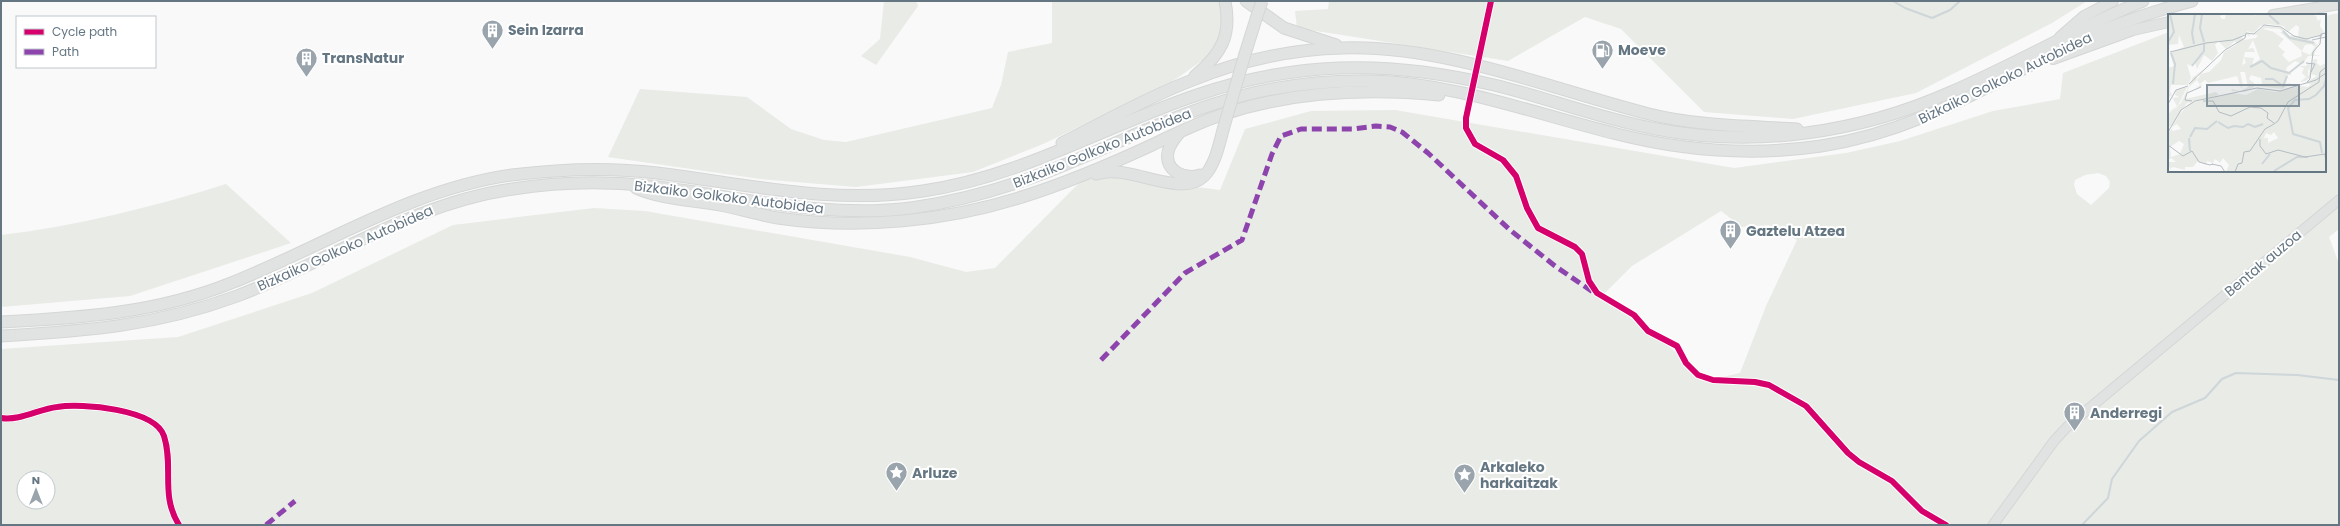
<svg xmlns="http://www.w3.org/2000/svg" width="2340" height="526" viewBox="0 0 2340 526" font-family="Poppins,sans-serif">
<rect width="100%" height="100%" fill="#f9f9f9"/>
<g fill="#e8ebe6" fill-rule="evenodd">
<path d="M 884,1 L 916,1 L 918,6 L 876,65 L 861,56 L 880,39 Z"/>
<path d="M 1052,1 L 1221,1 L 1223,14 L 1221,36 L 1210,55 L 1166,86 L 1043,144 L 973,172 L 856,187 L 760,179 L 608,157 L 640,89 L 747,97 L 791,129 L 824,140 L 846,142 L 992,108 L 1001,85 L 1008,52 L 1052,43 Z"/>
<path d="M 1329,1 L 2087,1 L 2052,23 L 1916,93 L 1793,119 L 1704,112 L 1621,29 L 1585,17 L 1508,61 L 1297,28 L 1295,11 L 1328,9 Z"/>
<path d="M 2339,13 L 2339,229 L 2329,237 L 2339,264 L 2339,525 L 1,525 L 1,349 L 178,337 L 312,293 L 453,225 L 594,208 L 645,211 L 910,257 L 966,272 L 995,268 L 1082,180 L 1112,176 L 1220,190 L 1245,129 L 1311,111 L 1395,110 L 1734,168 L 1846,153 L 1900,141 L 1993,111 L 2060,99 L 2063,73 L 2169,32 L 2169,171 L 2325,171 L 2325,16 ZM 2098,173 L 2106,176 L 2110,182 L 2109,188 L 2091,205 L 2077,194 L 2074,185 L 2075,180 L 2085,175 ZM 1721,211 L 1742,227 L 1769,225 L 1797,240 L 1766,306 L 1740,373 L 1710,380 L 1604,294 L 1632,266 ZM 24,478 L 48,478 L 48,502 L 24,502 Z"/>
<path d="M 226,184 L 291,243 L 130,296 L 1,307 L 1,235 C 77,226 153,207 226,184 Z"/>
</g>
<g fill="none" stroke-linecap="round" stroke-linejoin="round">
<g stroke="#ced6d9" stroke-width="2">
<path d="M 1893,1 L 1905,8 L 1932,18 L 1950,10 L 1960,1"/>
<path d="M 2082,525 L 2108,498 L 2112,479 L 2139,441 L 2172,412 L 2205,398 L 2222,379 L 2236,373 L 2297,375 L 2339,380"/>
</g>
<defs>
<path id="secondary" d="M 1993,525 L 2054,441 L 2068,426 L 2339,200"/>
<g id="trunk">
<path d="M 2273,15 L 2339,4"/>
<path d="M 2060,37 L 2084,16 L 2113,1"/>
<path d="M 2053,59 L 2133,30 L 2169,22"/>
</g>
<g id="motorway">
<path d="M 1246,1 L 1284,28 L 1336,45"/>
<path d="M 1245,54 L 1256,19"/>
<path d="M 1195,76 C 1221,54 1232,36 1225,1"/>
<path d="M 1179,133 C 1174,139 1169,145 1168,152 C 1164,171 1185,180 1200,175"/>
<path d="M 1062,143 C 1104,122 1146,98 1190,81 C 1237,62 1291,49 1343,48 C 1445,45 1551,89 1649,114 C 1697,126 1748,126 1797,129"/>
<path d="M 1096,174 C 1102,173 1109,171 1115,172 C 1140,172 1184,196 1204,176 C 1215,165 1219,145 1223,130"/>
<path d="M 636,188 C 663,200 696,200 725,206 C 743,210 760,215 778,218 C 859,230 948,221 1025,196 C 1069,182 1111,164 1152,145 C 1175,134 1197,123 1221,115 C 1292,91 1365,88 1439,95"/>
<path d="M 1,322 C 80,318 157,313 231,283 C 325,246 410,189 512,175 C 560,169 609,167 657,173 C 748,184 830,205 923,191 C 1021,177 1105,126 1197,95 C 1243,79 1290,70 1339,68 C 1392,66 1443,73 1494,85 C 1548,98 1601,119 1656,129 C 1755,148 1859,133 1951,92 C 2016,64 2077,28 2143,1"/>
<path d="M 1,336 C 86,331 156,326 237,296 C 330,261 413,203 513,189 C 558,182 605,181 650,186 C 737,196 823,219 911,208 C 969,200 1023,183 1076,160 C 1122,141 1166,119 1214,104 C 1265,87 1317,80 1371,81 C 1456,83 1535,114 1617,134 C 1684,151 1753,156 1821,146 C 1927,130 2000,76 2095,34 C 2126,20 2159,10 2192,1"/>
</g>
</defs>
<use href="#secondary" stroke="#d5d6d7" stroke-width="11"/>
<use href="#trunk" stroke="#d5d6d6" stroke-width="12"/>
<use href="#motorway" stroke="#d5d6d6" stroke-width="13"/>
<g stroke="#cecfd0" stroke-width="6">
<path d="M 1481,54 L 1491,1"/>
<path d="M 1466,118 L 1466,128 L 1475,144 L 1503,160 L 1516,176 L 1527,208 L 1538,228 L 1575,247 L 1582,254 L 1589,281 L 1597,293 L 1634,315 L 1648,331 L 1677,346 L 1686,363 L 1698,375 L 1713,380 L 1755,382 L 1769,385 L 1806,406 L 1848,453 L 1859,462 L 1892,481 L 1922,511 L 1946,525"/>
</g>
<path stroke="#cecfd0" stroke-width="8" d="M 1,418 C 20,421 39,409 57,407 C 82,403 155,409 164,436 C 174,467 160,495 179,525"/>
<use href="#secondary" stroke="#e1e2e2" stroke-width="9"/>
<use href="#trunk" stroke="#e1e2e2" stroke-width="10"/>
<use href="#motorway" stroke="#e1e2e2" stroke-width="11"/>
<defs>
<g id="motorway-bridge">
<path d="M 1256,19 L 1262,1"/>
<path d="M 1223,130 L 1245,54"/>
</g>
</defs>
<use href="#motorway-bridge" stroke="#d5d6d6" stroke-width="13" stroke-linecap="butt"/>
<path stroke="#cecfd0" stroke-width="6" d="M 1466,118 L 1481,54"/>
<use href="#motorway-bridge" stroke="#e1e2e2" stroke-width="11"/>
<g stroke="#8e44ad" stroke-width="5" stroke-dasharray="10 5" stroke-linecap="butt">
<path d="M 1101,360 L 1185,273 L 1242,240 L 1272,154 L 1281,136 L 1301,129 L 1352,129 L 1376,126 L 1390,127 L 1402,132 L 1428,153 L 1510,230 L 1555,266 L 1593,292"/>
<path d="M 266,525 L 295,501"/>
</g>
<defs>
<g id="cycleway">
<path d="M 1491,1 L 1466,118 L 1466,128 L 1475,144 L 1503,160 L 1516,176 L 1527,208 L 1538,228 L 1575,247 L 1582,254 L 1589,281 L 1597,293 L 1634,315 L 1648,331 L 1677,346 L 1686,363 L 1698,375 L 1713,380 L 1755,382 L 1769,385 L 1806,406 L 1848,453 L 1859,462 L 1892,481 L 1922,511 L 1946,525"/>
<path d="M 1,418 C 20,421 39,409 57,407 C 82,403 155,409 164,436 C 174,467 160,495 179,525"/>
</g>
</defs>
<use href="#cycleway" stroke="#fff" stroke-width="8"/>
<use href="#cycleway" stroke="#d6006c" stroke-width="6"/>
</g>
<defs>
<symbol id="building-pin" viewBox="-11 -11 22 30"><path d="M0 17L-7.5 6A9.5 9.5 0 1 1 7.5 6Z" fill="#99a4ac" stroke="#fff"/><path d="M-4-6H4V6H1V3H-1V6H-4ZM-2.5-4.3h1.7v1.8h-1.7ZM.8-4.3h1.7v1.8H.8ZM-2.5-1h1.7V.8h-1.7ZM.8-1h1.7V.8H.8Z" fill="#fff"/></symbol>
<symbol id="fuel-pin" viewBox="-11 -11 22 30"><path d="M0 17L-7.5 6A9.5 9.5 0 1 1 7.5 6Z" fill="#99a4ac" stroke="#fff"/><path d="M-5.5-6h7V0h2V4h1.3V-2.5L3-4.5l.8-.8L6-3V5H2.5V1h-1V6h-7ZM-4.2-4.7v3.2H.2V-4.7Z" fill="#fff"/></symbol>
<symbol id="sight-pin" viewBox="-11 -11 22 30"><path d="M0 17L-7.5 6A9.5 9.5 0 1 1 7.5 6Z" fill="#99a4ac" stroke="#fff"/><path d="M0-6L1.8-2.2L6-1.7L2.9 1.2L3.7 5.4L0 3.3L-3.7 5.4L-2.9 1.2L-6-1.7L-1.8-2.2Z" fill="#fff"/></symbol>
</defs>
<g fill-rule="evenodd">
<use href="#building-pin" x="480" y="18" width="25" height="34"/>
<use href="#fuel-pin" x="1590" y="38" width="25" height="34"/>
<use href="#building-pin" x="294" y="46" width="25" height="34"/>
<use href="#building-pin" x="1718" y="218" width="25" height="34"/>
<use href="#building-pin" x="2062" y="400" width="25" height="34"/>
<use href="#sight-pin" x="884" y="460" width="25" height="34"/>
<use href="#sight-pin" x="1452" y="462" width="25" height="34"/>
</g>
<g text-anchor="middle" dominant-baseline="central" stroke-width="4" stroke-linejoin="round" paint-order="stroke">
<g font-size="14" font-weight="bold" fill="#657683" stroke="#fff" text-anchor="start">
<text x="508" y="30">Sein Izarra</text>
<text x="1618" y="50">Moeve</text>
<text x="322" y="58">TransNatur</text>
<text x="1746" y="231">Gaztelu Atzea</text>
<text x="2090" y="413">Anderregi</text>
<text x="1480" y="467">Arkaleko<tspan x="1480" dy="16">harkaitzak</tspan></text>
<text x="912" y="473">Arluze</text>
</g>
<g font-size="14" fill="#657683" stroke="#fff">
<text transform="translate(2005 78) rotate(-26)">Bizkaiko Golkoko Autobidea</text>
<text transform="translate(1102 148) rotate(-22)">Bizkaiko Golkoko Autobidea</text>
<text transform="translate(729 197) rotate(7)">Bizkaiko Golkoko Autobidea</text>
<text transform="translate(345 248) rotate(-24)">Bizkaiko Golkoko Autobidea</text>
<text transform="translate(2263 263) rotate(-40)">Bentak auzoa</text>
</g>
</g>
<g transform="translate(2168 14)">
<rect width="158" height="158" fill="#f9f9f9"/>
<path d="M 0,0 L 55,0 L 52,2 L 54,5 L 57,5 L 58,0 L 89,0 L 81,5 L 90,0 L 144,0 L 148,2 L 150,7 L 153,5 L 152,12 L 158,21 L 155,20 L 155,21 L 152,25 L 150,23 L 153,21 L 139,24 L 147,28 L 149,31 L 152,25 L 146,41 L 154,42 L 140,42 L 135,50 L 127,47 L 119,53 L 118,56 L 123,59 L 123,61 L 120,61 L 118,70 L 124,69 L 114,75 L 90,72 L 94,70 L 93,64 L 83,61 L 81,65 L 86,69 L 86,73 L 77,78 L 63,77 L 64,75 L 72,77 L 80,73 L 77,58 L 72,58 L 75,71 L 73,74 L 69,62 L 40,69 L 37,66 L 32,70 L 34,72 L 27,75 L 32,71 L 29,66 L 33,60 L 41,58 L 53,46 L 56,38 L 69,30 L 67,27 L 58,35 L 50,27 L 47,31 L 50,39 L 44,47 L 36,41 L 29,55 L 27,48 L 24,52 L 19,50 L 23,64 L 20,71 L 3,71 L 2,77 L 5,84 L 11,83 L 7,81 L 8,76 L 19,73 L 10,92 L 8,94 L 0,99 L 9,92 L 3,81 L 0,85 L 0,54 L 6,52 L 2,39 L 16,33 L 11,21 L 10,30 L 0,31 ZM 100,10 L 115,12 L 120,18 L 128,11 L 131,13 L 130,23 L 123,21 L 122,23 L 114,14 L 96,12 L 86,21 L 90,21 L 88,24 L 76,26 L 73,22 L 69,24 L 77,20 L 81,22 L 83,21 L 78,19 L 79,17 L 86,19 L 92,12 ZM 95,15 L 97,14 L 112,15 L 115,18 L 112,18 L 134,37 L 137,31 L 143,30 L 147,33 L 142,41 L 133,37 L 134,42 L 121,48 L 114,41 L 117,38 L 110,32 L 116,25 L 105,18 L 114,20 ZM 85,26 L 92,45 L 84,51 L 86,44 L 76,43 L 78,49 L 74,51 L 77,38 L 87,38 L 85,34 L 80,35 ZM 146,45 L 150,46 L 148,48 L 152,52 L 158,49 L 158,158 L 58,158 L 61,151 L 55,144 L 52,149 L 47,145 L 45,149 L 39,147 L 38,151 L 30,147 L 25,153 L 17,153 L 17,156 L 5,153 L 2,155 L 0,148 L 8,148 L 3,144 L 0,146 L 0,118 L 4,115 L 5,117 L 13,115 L 9,110 L 4,113 L 11,101 L 22,89 L 64,79 L 78,81 L 90,75 L 107,78 L 133,72 L 140,73 L 143,70 L 137,69 L 149,62 L 143,60 L 143,63 L 137,67 L 132,68 L 138,63 L 134,59 L 136,54 L 131,52 L 138,52 L 137,55 L 138,51 L 143,49 L 141,57 L 140,54 L 140,63 ZM 106,118 L 110,124 L 100,129 L 100,124 L 96,124 L 98,119 L 103,121 ZM 11,127 L 16,130 L 12,140 L 3,143 L 2,133 ZM 43,51 L 28,62 L 29,66 L 21,73 L 17,85 L 48,78 L 51,81 L 19,89 L 3,112 L 0,113 L 0,100 L 13,89 L 25,63 Z" fill="#e8ebe6" fill-rule="evenodd"/>
<path fill="none" stroke="#ced6d9" stroke-width="2" d="M 34,0 L 32,14 L 36,28M 101,1 L 111,10M 115,17 L 122,24 L 146,29M 0,28 L 6,18 L 2,0M 26,30 L 24,19 L 27,0M 3,39 L 7,50 L 5,70M 24,52 L 36,37 L 36,30M 82,53 L 94,47 L 103,54 L 121,59 L 136,47M 97,65 L 105,65 L 115,72 L 119,62M 50,108 L 60,114 L 66,112 L 75,113 L 80,110 L 87,113 L 95,110M 22,123 L 27,114 L 39,115 L 49,107M 21,124 L 22,137M 154,139 L 152,128 L 125,120 L 120,94 L 127,86 L 141,85 L 148,81 L 156,72 L 158,65M 94,150 L 102,140M 106,157 L 129,143 L 140,143"/>
<path fill="none" stroke="#b5bdc3" stroke-width="1" d="M 77,24 L 78,19 L 86,20 L 96,11 L 113,13 L 126,22 L 138,25 L 154,21M 144,26 L 158,23M 2,38 L 38,29 L 65,26 L 77,21M 138,49 L 147,50 L 143,58M 139,68 L 142,65 L 145,38 L 152,30 L 153,20 L 158,19M 21,70 L 57,36 L 77,24M 24,87 L 17,86 L 19,79 L 33,73M 35,87 L 45,87 L 51,98 L 63,102 L 82,93 L 93,94 L 100,99 L 99,104 L 106,109M 0,90 L 8,76 L 20,72M 106,110 L 110,107 L 120,88 L 151,68 L 152,58 L 158,53M 0,118 L 13,96 L 27,87 L 89,74 L 112,77 L 148,66 L 158,59M 92,125 L 92,132 L 98,140 L 110,136 L 137,143 L 157,140 L 158,149M 0,131 L 15,142 L 24,137 L 31,148 L 42,151 L 45,150M 44,150 L 53,152 L 57,158M 67,158 L 70,150 L 74,149 L 76,138 L 82,137 L 97,115 L 106,110"/>
<path fill="#84929c" fill-opacity="0.15" stroke="#84929c" stroke-width="2" d="M 39,71 L 131,71 L 131,92 L 39,92 Z"/>
<rect width="158" height="158" fill="none" stroke="#657683" stroke-width="2"/>
</g>
<rect width="2340" height="526" fill="none" stroke="#657683" stroke-width="4"/>
<rect x="16" y="16" width="140" height="52" fill="#ffffff" stroke="#c1c8cd"/>
<rect x="24" y="29" width="20" height="6" fill="#d6006c" stroke="#c1c8cd"/>
<text x="52" y="36" font-size="12" fill="#657683">Cycle path</text>
<rect x="24" y="49" width="20" height="6" fill="#8e44ad" stroke="#c1c8cd"/>
<text x="52" y="56" font-size="12" fill="#657683">Path</text>
<g transform="translate(36 490)"><circle r="19" fill="#ffffff" stroke="#c1c8cd"/>
<path d="M0-3L7 15L0 10L-7 15Z" fill="#99a4ac"/>
<text y="-6" font-size="11" font-weight="bold" text-anchor="middle" fill="#657683">N</text>
</g>
</svg>
